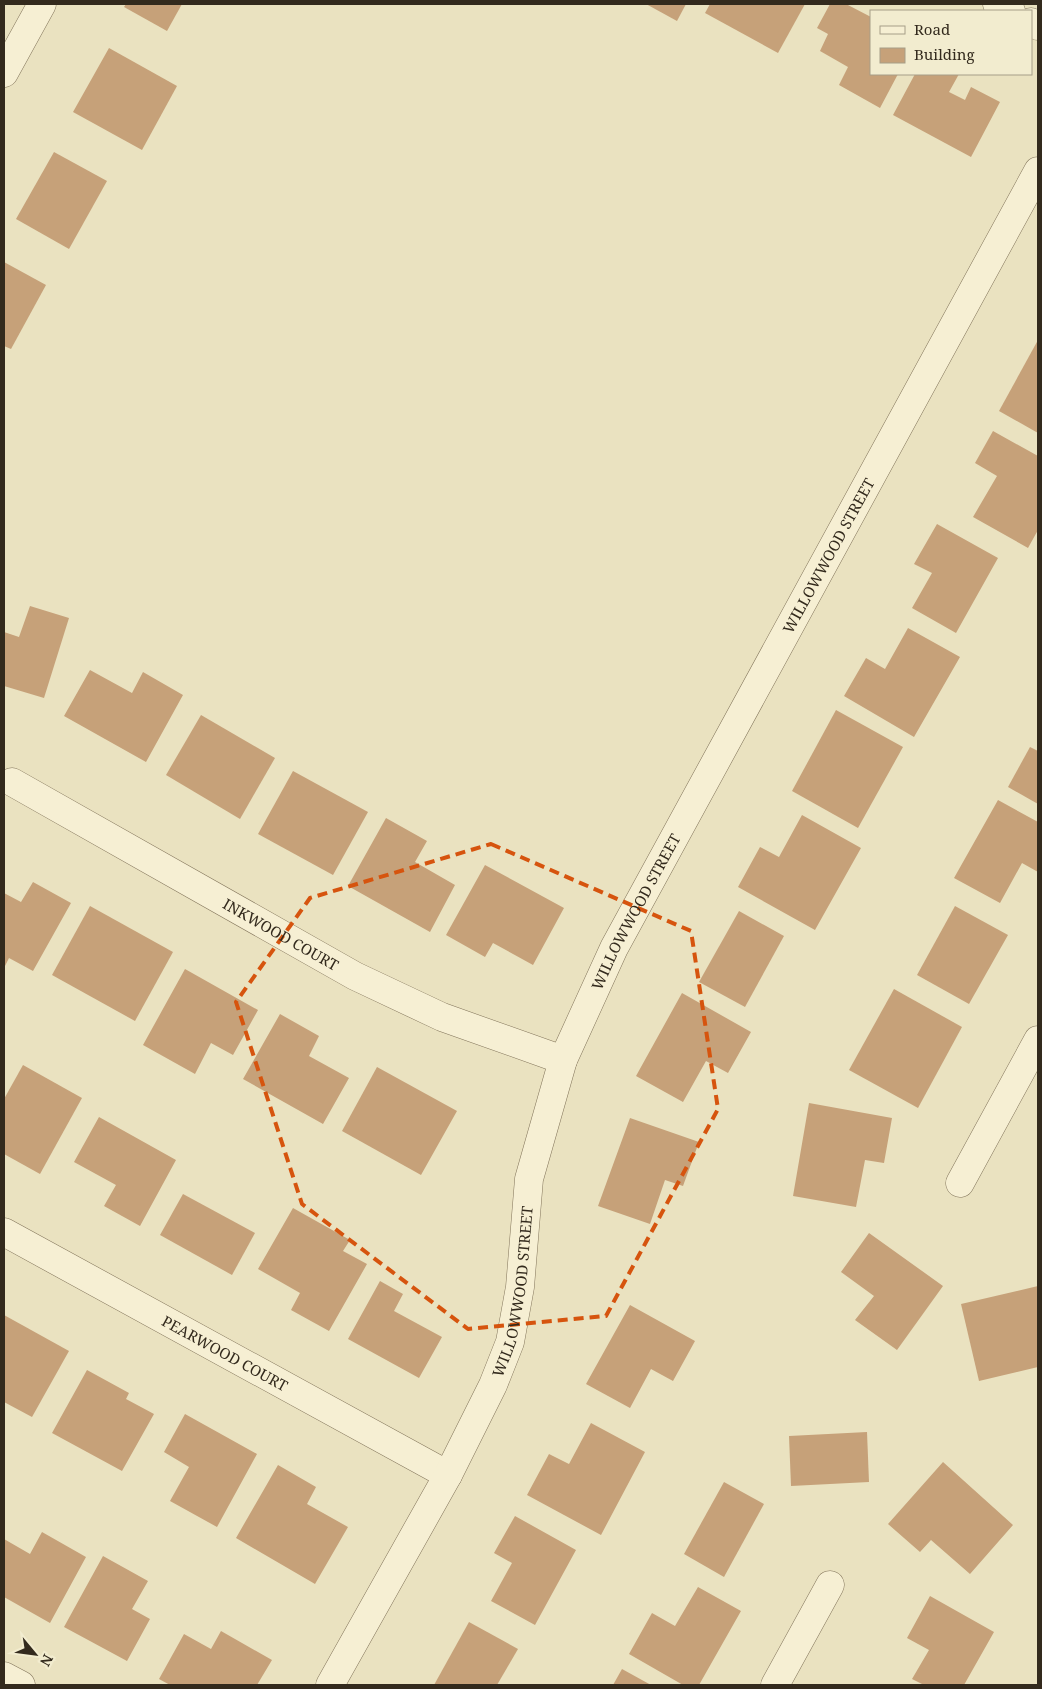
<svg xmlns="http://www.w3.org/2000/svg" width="1042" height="1689" viewBox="0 0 1042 1689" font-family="'Noto Serif',serif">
<rect width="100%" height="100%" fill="#eae2c0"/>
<g fill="#c6a179">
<path d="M 126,4 L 182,4 L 167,31 L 124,7 Z"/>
<path d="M 646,4 L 686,4 L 677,21 Z"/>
<path d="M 710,4 L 805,4 L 778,53 L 705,13 Z"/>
<path d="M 830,4 L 846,4 L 871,17 L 871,74 L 898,74 L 880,108 L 839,85 L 848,67 L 820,51 L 828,34 L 817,28 Z"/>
<path d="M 109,48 L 177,86 L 142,150 L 73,112 Z"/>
<path d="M 915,74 L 959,74 L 949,92 L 965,100 L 971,87 L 1000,102 L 971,157 L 893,115 Z"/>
<path d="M 54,152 L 107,181 L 69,249 L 16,219 Z"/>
<path d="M 4,262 L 46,285 L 11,349 L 4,346 Z"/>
<path d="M 1038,340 L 1038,433 L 999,411 Z"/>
<path d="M 993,431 L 1038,456 L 1038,530 L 1028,548 L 973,517 L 997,476 L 975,463 Z"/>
<path d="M 937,524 L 998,558 L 956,633 L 912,608 L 932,573 L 914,564 Z"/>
<path d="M 30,606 L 69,618 L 44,698 L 4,686 L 4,632 L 19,637 Z"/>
<path d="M 908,628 L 960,657 L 914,737 L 844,696 L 866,658 L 885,669 Z"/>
<path d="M 90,670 L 132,693 L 143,672 L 183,695 L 146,762 L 64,716 Z"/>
<path d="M 836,710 L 903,747 L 858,828 L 792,791 Z"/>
<path d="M 201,715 L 275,758 L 240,819 L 166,775 Z"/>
<path d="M 1030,747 L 1038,751 L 1038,804 L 1008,787 Z"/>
<path d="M 293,771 L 368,812 L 333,875 L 258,834 Z"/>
<path d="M 998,800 L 1038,822 L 1038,872 L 1022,863 L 1000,903 L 954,878 Z"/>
<path d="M 802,815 L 861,848 L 815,930 L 738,887 L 760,847 L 779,857 Z"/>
<path d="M 386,818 L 427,841 L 415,862 L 455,885 L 430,932 L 348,886 Z"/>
<path d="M 485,865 L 564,908 L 533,965 L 493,943 L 485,957 L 446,935 Z"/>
<path d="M 33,882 L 71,903 L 33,971 L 9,958 L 4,968 L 4,893 L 21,902 Z"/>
<path d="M 90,906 L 173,952 L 135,1021 L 52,975 Z"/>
<path d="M 955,906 L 1008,935 L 969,1004 L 917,975 Z"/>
<path d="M 739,911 L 784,936 L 745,1007 L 699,982 Z"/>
<path d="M 185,969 L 258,1010 L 233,1055 L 211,1043 L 195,1074 L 143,1045 Z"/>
<path d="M 894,989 L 962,1027 L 918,1108 L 849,1070 Z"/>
<path d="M 682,993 L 751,1032 L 728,1073 L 706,1061 L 683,1102 L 636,1076 Z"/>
<path d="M 280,1014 L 319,1036 L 309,1056 L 349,1078 L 323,1124 L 243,1079 Z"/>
<path d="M 23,1065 L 82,1098 L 40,1174 L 4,1154 L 4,1099 Z"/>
<path d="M 377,1067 L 457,1111 L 421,1175 L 342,1131 Z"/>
<path d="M 809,1103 L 892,1118 L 884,1163 L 865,1160 L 856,1207 L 793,1196 Z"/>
<path d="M 99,1117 L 176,1160 L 140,1226 L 104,1206 L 116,1185 L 74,1162 Z"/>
<path d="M 630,1118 L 699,1142 L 683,1186 L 665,1180 L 650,1224 L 598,1206 Z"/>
<path d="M 183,1194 L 255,1233 L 232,1275 L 160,1235 Z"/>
<path d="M 293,1208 L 350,1240 L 343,1251 L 367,1264 L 329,1331 L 291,1310 L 300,1293 L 258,1269 Z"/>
<path d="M 869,1233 L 943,1286 L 897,1350 L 855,1320 L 874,1296 L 841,1272 Z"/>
<path d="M 380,1281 L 403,1294 L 394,1311 L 442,1337 L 419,1378 L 348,1339 Z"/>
<path d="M 1038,1286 L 1038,1367 L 979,1381 L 961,1304 Z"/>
<path d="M 630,1305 L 695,1341 L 673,1381 L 651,1369 L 630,1408 L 586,1384 Z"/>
<path d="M 4,1315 L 69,1351 L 32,1417 L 4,1402 Z"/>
<path d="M 87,1370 L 129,1393 L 126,1399 L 154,1414 L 122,1471 L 52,1433 Z"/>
<path d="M 185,1414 L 257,1454 L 217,1527 L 170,1501 L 189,1467 L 164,1452 Z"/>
<path d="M 591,1423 L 645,1452 L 601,1535 L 527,1495 L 549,1454 L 569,1464 Z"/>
<path d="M 867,1432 L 869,1482 L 791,1486 L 789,1436 Z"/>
<path d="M 943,1462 L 1013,1525 L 970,1574 L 931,1540 L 920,1552 L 888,1524 Z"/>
<path d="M 278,1465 L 316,1487 L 307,1504 L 348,1527 L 315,1584 L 236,1538 Z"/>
<path d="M 724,1482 L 764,1504 L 724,1577 L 684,1554 Z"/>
<path d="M 515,1516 L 576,1550 L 535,1625 L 491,1601 L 512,1563 L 494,1553 Z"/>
<path d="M 42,1532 L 86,1557 L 50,1623 L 4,1597 L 4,1539 L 30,1554 Z"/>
<path d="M 103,1556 L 148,1581 L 132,1609 L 150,1619 L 127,1661 L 64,1627 Z"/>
<path d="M 698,1587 L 741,1611 L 699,1685 L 683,1685 L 629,1654 L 652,1613 L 675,1626 Z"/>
<path d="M 930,1596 L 994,1632 L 964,1685 L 924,1685 L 912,1679 L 929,1650 L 907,1638 Z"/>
<path d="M 469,1622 L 518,1649 L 497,1685 L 434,1685 Z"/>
<path d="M 221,1631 L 272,1660 L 257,1685 L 170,1685 L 159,1679 L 184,1634 L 211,1649 Z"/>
<path d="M 622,1669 L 651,1685 L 613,1685 Z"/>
</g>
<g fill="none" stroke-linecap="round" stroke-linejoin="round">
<defs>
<g id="street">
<path d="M 997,4 L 1011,11"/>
<path d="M 1031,22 L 1038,26"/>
<path d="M 4,73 L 42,4"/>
<path id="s1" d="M 12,782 L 355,976 L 442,1017 L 563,1060"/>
<path d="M 960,1183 L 1038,1040"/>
<path id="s2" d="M 4,1232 L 448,1475"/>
<path d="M 4,1676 L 21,1685"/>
<path id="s3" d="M 330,1685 L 448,1475 L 493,1385 L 510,1342 L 520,1287 L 529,1179 L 563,1060 L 614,948 L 1038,171"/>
<path d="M 775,1685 L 830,1585"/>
</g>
</defs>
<use href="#street" stroke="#82745a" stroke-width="29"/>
<use href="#street" stroke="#f6efd3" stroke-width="28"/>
</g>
<path fill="none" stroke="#d6540e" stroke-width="4" stroke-dasharray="10 6" stroke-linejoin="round" d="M 491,844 L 691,931 L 718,1109 L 606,1316 L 468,1329 L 302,1204 L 236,1002 L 310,898 Z"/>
<g text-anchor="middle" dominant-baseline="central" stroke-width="4" stroke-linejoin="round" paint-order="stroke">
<g font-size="15" fill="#332a1d" stroke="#f2eccf">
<text stroke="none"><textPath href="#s3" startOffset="1246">WILLOWWOOD STREET</textPath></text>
<text stroke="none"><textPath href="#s3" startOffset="841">WILLOWWOOD STREET</textPath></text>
<text stroke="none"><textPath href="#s1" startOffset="309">INKWOOD COURT</textPath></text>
<text stroke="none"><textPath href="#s3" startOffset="438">WILLOWWOOD STREET</textPath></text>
<text stroke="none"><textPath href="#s2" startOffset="252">PEARWOOD COURT</textPath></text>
</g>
</g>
<rect width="1042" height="1689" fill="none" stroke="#332a1d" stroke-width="10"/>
<rect x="870" y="10" width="162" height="65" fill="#f2eccf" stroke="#a69e88"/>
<rect x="880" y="26" width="25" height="8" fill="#f6efd3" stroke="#a69e88"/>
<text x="914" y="35" font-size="15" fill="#332a1d">Road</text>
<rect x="880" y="48" width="25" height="15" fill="#c6a179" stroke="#a69e88"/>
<text x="914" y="60" font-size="15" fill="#332a1d">Building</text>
<g transform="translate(35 1654) rotate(119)" stroke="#f2eccf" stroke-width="4" paint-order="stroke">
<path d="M0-4L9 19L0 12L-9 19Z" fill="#332a1d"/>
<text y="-8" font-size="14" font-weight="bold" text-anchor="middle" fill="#332a1d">N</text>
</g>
</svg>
